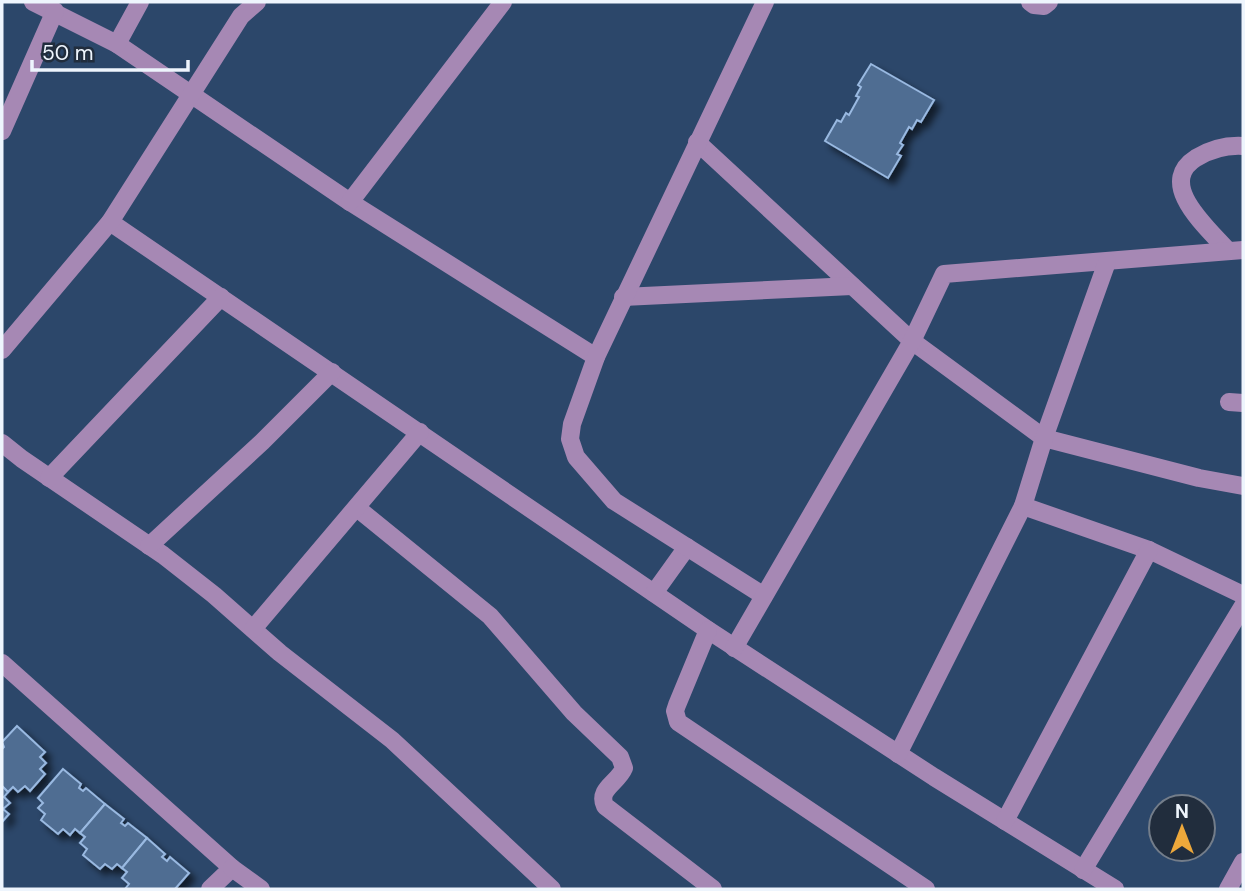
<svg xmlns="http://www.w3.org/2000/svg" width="1245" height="891" viewBox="0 0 1245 891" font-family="'DM Sans',sans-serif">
<defs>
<filter id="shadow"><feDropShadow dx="6" dy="6" stdDeviation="3.5" flood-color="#0009"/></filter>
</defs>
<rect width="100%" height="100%" fill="#2c476a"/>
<g fill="#506d92" stroke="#99b9e1" stroke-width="2" filter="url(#shadow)">
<path d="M 871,64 L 934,100 L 921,122 L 917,120 L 912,129 L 909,127 L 900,143 L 903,145 L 897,154 L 901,156 L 888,178 L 825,141 L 837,120 L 841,122 L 846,113 L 849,115 L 859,97 L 856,96 L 861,87 L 858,85 Z"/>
<path d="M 17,726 L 45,752 L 40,757 L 46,763 L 40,769 L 45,774 L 30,791 L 25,786 L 18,792 L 13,787 L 8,792 L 2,786 L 2,749 L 4,747 L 2,742 Z"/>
<path d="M 63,769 L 81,784 L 79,788 L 83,791 L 86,788 L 105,804 L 80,833 L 75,829 L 70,835 L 63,829 L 58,834 L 41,820 L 45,814 L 38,808 L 43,803 L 38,798 Z"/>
<path d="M 2,786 L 8,792 L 4,797 L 10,803 L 3,809 L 9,814 L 2,822 Z"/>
<path d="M 105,804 L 124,819 L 121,823 L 125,826 L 128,823 L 147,838 L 122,868 L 117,864 L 112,869 L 105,864 L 100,869 L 83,855 L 87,849 L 80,843 L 85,837 L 80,833 Z"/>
<path d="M 147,838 L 165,854 L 162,857 L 167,861 L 170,857 L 189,873 L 175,889 L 125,889 L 129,884 L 122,878 L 127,872 L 122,868 Z"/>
</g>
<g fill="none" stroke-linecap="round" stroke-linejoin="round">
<g stroke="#a688b4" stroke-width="18">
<path d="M 33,2 L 117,44 L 350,202 L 596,357"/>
<path d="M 1030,2 L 1034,5 L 1044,6 L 1049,2"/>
<path d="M 117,44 L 140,2"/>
<path d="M 2,131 L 55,11"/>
<path d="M 697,142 L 912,341 L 1044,438 L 1199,478 L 1243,486"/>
<path d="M 350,202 L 503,2"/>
<path d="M 110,222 L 708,630 L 934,777 L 1115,889"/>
<path d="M 1228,251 C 1209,229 1155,184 1196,158 C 1211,149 1226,145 1243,146"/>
<path d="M 623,297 L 852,286"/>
<path d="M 2,350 L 110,222 L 241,16 L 257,2"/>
<path d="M 1229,402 L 1243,403"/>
<path d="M 2,443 L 22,459 L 163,555 L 214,595 L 280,653 L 392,740 L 552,889"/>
<path d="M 49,478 L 221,297"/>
<path d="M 1023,506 L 1149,550 L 1243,595"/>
<path d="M 357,508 L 490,616 L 574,713 L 620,757 L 624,768 C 618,783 597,789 605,806 L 713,889"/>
<path d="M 149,546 L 262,442 L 332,372"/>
<path d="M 654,593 L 687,547"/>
<path d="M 764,596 L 614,501 L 576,457 L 570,439 L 572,424 L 596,357 L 765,2"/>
<path d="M 253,629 L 420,432"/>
<path d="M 708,630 L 677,705 L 675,711 L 678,722 L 926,889"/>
<path d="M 734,648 L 912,341 L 944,274 L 1243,250"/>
<path d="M 2,663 L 232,868 L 210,889"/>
<path d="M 898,754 L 1023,506 L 1044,438 L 1107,262"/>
<path d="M 1005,821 L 1149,550"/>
<path d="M 232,868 L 261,889"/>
<path d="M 1083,870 L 1243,606"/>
<path d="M 1228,889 L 1243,862"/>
</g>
</g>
<rect width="1245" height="891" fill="none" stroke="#eef5fd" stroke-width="7"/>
<g transform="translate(1182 828)"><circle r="33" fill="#212d3d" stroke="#737d8a" stroke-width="2"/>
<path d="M0-5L12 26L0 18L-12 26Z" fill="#eda83b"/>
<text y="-10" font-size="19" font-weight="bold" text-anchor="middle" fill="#eef5fd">N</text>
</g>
<path d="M32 60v10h156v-10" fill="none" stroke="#eef5fd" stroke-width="3.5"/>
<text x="42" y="60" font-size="21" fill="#eef5fd" stroke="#212d3d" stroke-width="5" paint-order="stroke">50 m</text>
</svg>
